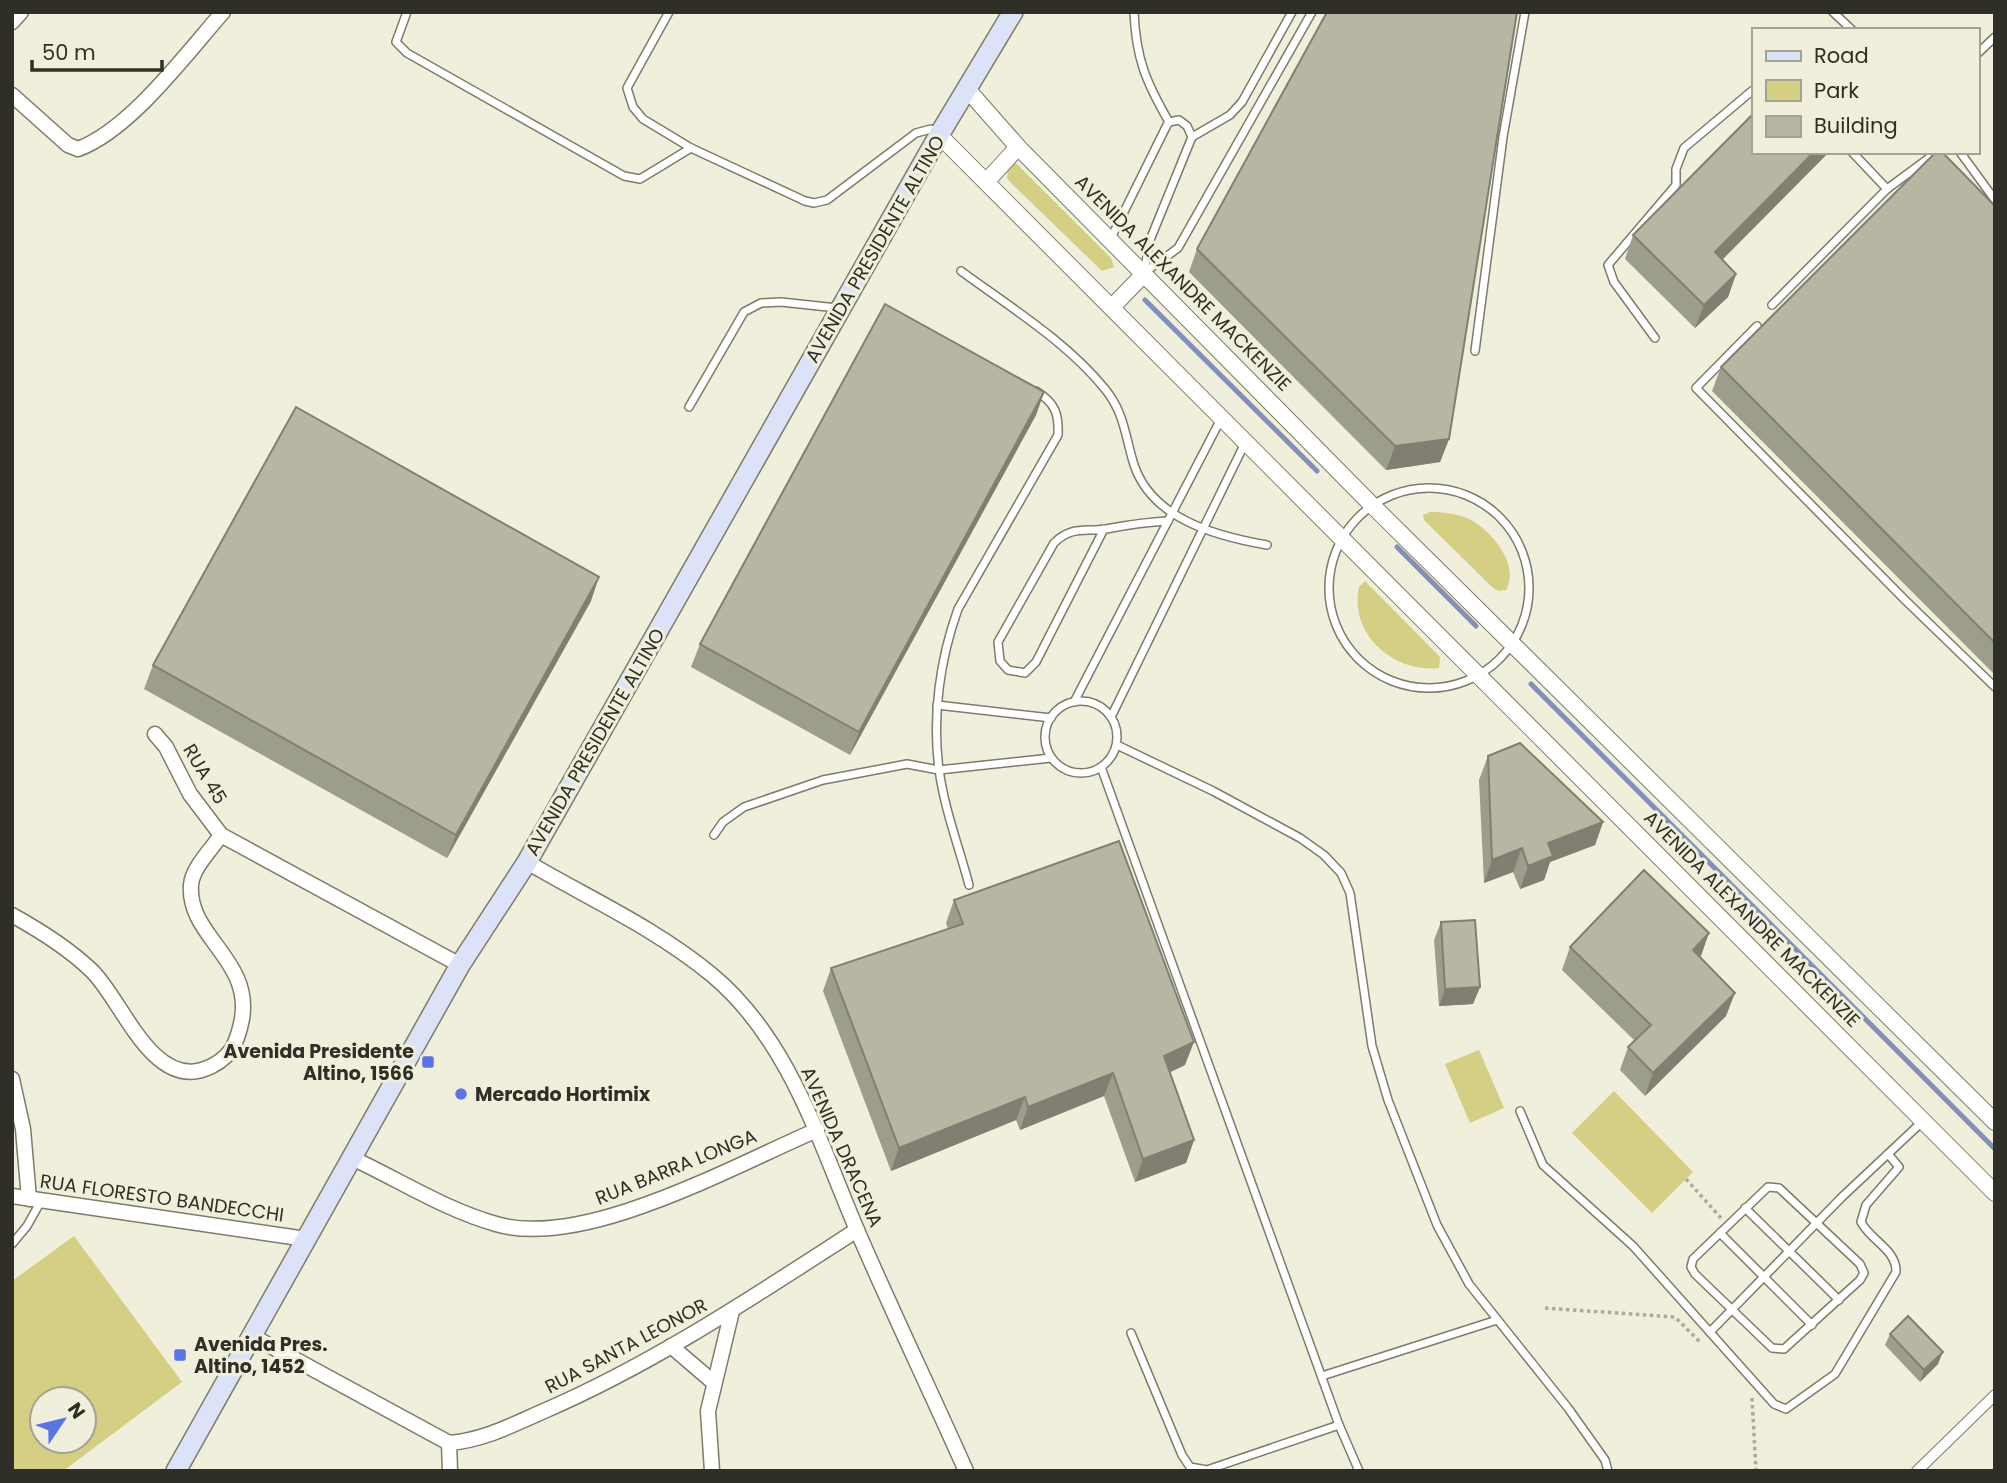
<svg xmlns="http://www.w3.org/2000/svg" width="2007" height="1483" viewBox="0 0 2007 1483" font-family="Poppins,sans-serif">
<rect width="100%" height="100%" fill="#f0efdb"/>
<g fill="#d5cf83" fill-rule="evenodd">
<path d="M 1016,163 L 1111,258 L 1114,267 L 1102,271 L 1012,184 L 1007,178 L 1008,164 Z"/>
<path d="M 1430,512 C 1445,512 1460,514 1473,521 C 1493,533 1520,566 1506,590 L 1499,591 L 1493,588 L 1424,520 L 1423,515 Z"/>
<path d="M 1365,581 L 1440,657 L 1439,668 C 1393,673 1349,634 1359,587 Z"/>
<path d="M 1479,1050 L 1504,1108 L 1470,1123 L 1445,1064 Z"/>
<path d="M 1614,1091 L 1693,1172 L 1652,1213 L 1572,1133 Z"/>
<path d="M 74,1236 L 182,1382 L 63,1471 L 12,1471 L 12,1281 ZM 84,1399 L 84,1441 L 42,1441 L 42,1399 Z"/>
</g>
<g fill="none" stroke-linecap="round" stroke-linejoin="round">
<g stroke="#8190bb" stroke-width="5">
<path d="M 1145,300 L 1317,471"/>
<path d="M 1397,547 L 1476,626"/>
<path d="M 1531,684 L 1995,1149"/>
</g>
<defs>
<g id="service">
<path d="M 407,12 L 396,42 L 407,53 L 624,176 L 640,179 L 691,148"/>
<path d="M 669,12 L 627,88 L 633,107 L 643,119 L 691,148 L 805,201 L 814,203 L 827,200 L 916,133 L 931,129 L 939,134"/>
<path d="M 1134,12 C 1136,59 1146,82 1169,122"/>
<path d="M 1833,12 L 1852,30"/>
<path d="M 1977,54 L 1995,37"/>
<path d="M 1192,137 L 1230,115 L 1242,102 L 1292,12"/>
<path d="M 1852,152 L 1887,189"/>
<path d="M 1960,152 L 1995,200"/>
<path d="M 1110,240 L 1167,125 L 1169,122 L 1179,120 L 1187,126 L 1192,137 L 1150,240 L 1144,273"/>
<path d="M 961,271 C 1010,307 1067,342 1105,389 C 1123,411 1125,433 1132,458 C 1147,518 1215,536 1267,545"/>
<path d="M 1144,273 L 1178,248 L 1312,12"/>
<path d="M 1772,305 L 1887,189 L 1937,152"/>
<path d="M 1757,326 L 1696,388 L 1905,600 L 1995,687"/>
<path d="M 1655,338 L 1614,282 L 1608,265 L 1676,185 L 1676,169 L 1684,148 L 1753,90"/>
<path d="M 1475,351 L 1503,137 L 1525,12"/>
<path d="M 689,407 L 744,312 L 761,303 L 781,302 L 837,308"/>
<circle cx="1429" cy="588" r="100"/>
<path d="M 1104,529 L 1036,662 L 1025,673 L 1008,670 L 1000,661 L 998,642 L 1054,543 C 1071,526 1084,532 1106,529 C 1127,525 1146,522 1168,521"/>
<circle cx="1081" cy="737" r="36"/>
<path d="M 1074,702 L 1222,417"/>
<path d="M 937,705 L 1051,718"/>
<path d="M 1111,717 L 1246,441"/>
<path d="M 1117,745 L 1213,791 L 1300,838 L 1324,855 L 1341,873 L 1350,893 L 1372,1046 L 1388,1100 L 1437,1225 L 1469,1284 L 1568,1408 L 1605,1460 L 1608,1471"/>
<path d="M 1101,767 L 1339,1425"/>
<path d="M 714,835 L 723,822 L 744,807 L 823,780 L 907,764 L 939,770 L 1051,758"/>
<path d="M 969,885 C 959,847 944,808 939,769 C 932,716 940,659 958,609 L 1058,435 C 1059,413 1055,403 1036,391"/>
<path d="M 1520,1111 L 1543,1165 L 1633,1246 L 1774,1404 L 1786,1409 L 1835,1374 L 1896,1272 C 1897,1250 1870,1240 1861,1222 L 1866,1205 L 1899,1167 L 1888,1154"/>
<path d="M 1768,1187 L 1779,1188 L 1860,1264 L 1864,1273 L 1860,1280 L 1784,1349 L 1772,1348 L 1695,1274 L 1691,1267 L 1693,1259 Z"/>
<path d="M 1745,1208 L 1839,1300"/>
<path d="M 1720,1233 L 1812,1325"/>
<path d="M 12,1244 L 27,1226 L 41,1201"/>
<path d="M 1710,1332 L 1842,1197 L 1923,1121"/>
<path d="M 1131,1333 L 1182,1455 L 1190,1467 L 1207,1470 L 1339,1425 L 1359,1471"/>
<path d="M 1322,1376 L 1497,1320"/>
</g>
<path id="pedestrian" d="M 1917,1471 L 1995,1395"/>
<g id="minor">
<path d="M 12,22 L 21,12"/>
<path d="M 12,95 L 68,145 L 78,149 C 130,130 186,54 223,12"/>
<path d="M 155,734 L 166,747 L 190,794 L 221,835"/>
<path d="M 527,862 C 588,898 657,929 712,975 C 789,1039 819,1141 857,1230 C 892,1311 930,1390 966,1471"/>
<path d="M 12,915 C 39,930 68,948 91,970 C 121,998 150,1085 202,1070 C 215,1066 224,1060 232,1049 C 237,1040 240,1029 242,1019 C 252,959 187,936 191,885 C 192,868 212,849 221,835 L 460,965"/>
<path d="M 12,1079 L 23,1129 L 29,1199"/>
<path d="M 352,1158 C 399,1180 446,1210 496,1224 C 584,1250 735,1165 817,1130"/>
<path d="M 12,1196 L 306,1239"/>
<path d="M 252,1336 L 449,1443 C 484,1440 512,1425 544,1411 C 655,1363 756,1295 857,1230"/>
<path d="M 671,1346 L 713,1382"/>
<path d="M 449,1443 L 450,1471"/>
<path d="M 712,1471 L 708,1411 L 732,1311"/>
</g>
<g id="tertiary">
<path d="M 967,89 L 1018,147 L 1372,505 L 1995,1122"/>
<path d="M 939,135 L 1995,1193"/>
<path d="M 987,181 L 1018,147"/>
<path d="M 1113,306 L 1144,274"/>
</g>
<path id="secondary" d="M 176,1471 L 460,965 L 527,862 L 939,135 L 1013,12"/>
</defs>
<use href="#service" stroke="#7d7c6a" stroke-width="10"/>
<use href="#pedestrian" stroke="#7d7c6a" stroke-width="12"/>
<use href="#minor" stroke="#7d7c6a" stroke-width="17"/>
<use href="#tertiary" stroke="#7d7c6a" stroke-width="18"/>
<use href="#secondary" stroke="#7d7c6a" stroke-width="22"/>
<g stroke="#abab9b" stroke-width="3.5" stroke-dasharray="3.5 3.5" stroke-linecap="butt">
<path d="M 1686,1179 L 1721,1218"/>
<path d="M 1545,1308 L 1675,1317 L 1700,1342"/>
<path d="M 1752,1398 L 1756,1471"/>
</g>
<use href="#service" stroke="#fff" stroke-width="7"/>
<use href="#pedestrian" stroke="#fff" stroke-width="10"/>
<use href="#minor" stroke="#fff" stroke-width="14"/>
<use href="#tertiary" stroke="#fff" stroke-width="16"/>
<use href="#secondary" stroke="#dce2f7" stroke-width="19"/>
</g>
<g fill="#9d9d8c">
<path d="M 1829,152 L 1722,260 L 1736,274 L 1728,297 L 1695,328 L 1625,259 L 1633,235 Z"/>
<path d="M 1995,206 L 1995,675 L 1712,391 L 1721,367 Z"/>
<path d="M 1197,249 L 1449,439 L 1440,462 L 1386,470 L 1189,272 Z"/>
<path d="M 1044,392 L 1036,415 L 850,755 L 691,667 L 700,644 Z"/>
<path d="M 591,601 L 447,858 L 144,689 L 153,665 Z"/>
<path d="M 1488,756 L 1603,822 L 1595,845 L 1550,862 L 1544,880 L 1520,889 L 1513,872 L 1484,883 L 1479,780 Z"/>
<path d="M 954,900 L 1185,1065 L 1170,1072 L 1194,1140 L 1186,1163 L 1135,1182 L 1104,1096 L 1020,1130 L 1016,1120 L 891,1171 L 823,991 L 831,968 L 948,929 L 946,923 Z"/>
<path d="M 1441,922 L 1480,987 L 1473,1004 L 1439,1006 L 1434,940 Z"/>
<path d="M 1570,947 L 1701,956 L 1700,957 L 1726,1016 L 1645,1096 L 1620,1070 L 1628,1047 L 1635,1041 L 1562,970 Z"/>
<path d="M 1890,1334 L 1938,1364 L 1920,1382 L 1885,1345 Z"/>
</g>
<g fill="#807f72">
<path d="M 1814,152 L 1829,152 L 1707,275 L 1715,252 Z"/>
<path d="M 1736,274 L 1728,297 L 1695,328 L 1704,305 Z"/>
<path d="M 1044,392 L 1036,415 L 850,755 L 859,732 Z"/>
<path d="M 1449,439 L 1440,462 L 1386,470 L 1395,446 Z"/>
<path d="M 599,577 L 591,601 L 447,858 L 456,835 Z"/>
<path d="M 1603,822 L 1595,845 L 1550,862 L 1544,880 L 1520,889 L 1528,866 L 1548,843 Z"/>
<path d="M 1522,848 L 1513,872 L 1484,883 L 1492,860 Z"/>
<path d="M 1709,933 L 1701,956 L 1684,973 L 1693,950 Z"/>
<path d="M 1480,987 L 1473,1004 L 1439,1006 L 1445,989 Z"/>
<path d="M 1735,993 L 1726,1016 L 1645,1096 L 1653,1073 Z"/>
<path d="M 1194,1042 L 1185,1065 L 1156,1079 L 1164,1056 Z"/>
<path d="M 1113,1073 L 1104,1096 L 1020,1130 L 1028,1107 Z"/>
<path d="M 1025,1097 L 1016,1120 L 891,1171 L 899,1148 Z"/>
<path d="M 1194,1140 L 1186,1163 L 1135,1182 L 1143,1159 Z"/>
<path d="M 1943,1352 L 1938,1364 L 1920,1382 L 1924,1370 Z"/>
</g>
<g fill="#b7b6a3" stroke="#807f72" stroke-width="2">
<path d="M 1327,12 L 1517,12 L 1449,439 L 1395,446 L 1197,249 Z"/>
<path d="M 1753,114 L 1753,152 L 1814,152 L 1715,252 L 1736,274 L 1704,305 L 1633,235 Z"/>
<path d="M 1936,152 L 1942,152 L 1995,206 L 1995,643 L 1721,367 Z"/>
<path d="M 885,304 L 1044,392 L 859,732 L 700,644 Z"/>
<path d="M 296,407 L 599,577 L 456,835 L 153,665 Z"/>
<path d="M 1520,743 L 1603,822 L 1548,843 L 1553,856 L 1528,866 L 1522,848 L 1492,860 L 1488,756 Z"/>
<path d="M 1119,841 L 1194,1042 L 1164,1056 L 1194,1140 L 1143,1159 L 1113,1073 L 1028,1107 L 1025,1097 L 899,1148 L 831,968 L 963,924 L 954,900 Z"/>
<path d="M 1644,870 L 1709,933 L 1693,950 L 1735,993 L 1653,1073 L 1628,1047 L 1651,1025 L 1570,947 Z"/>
<path d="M 1475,920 L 1480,987 L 1445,989 L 1441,922 Z"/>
<path d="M 1908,1316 L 1943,1352 L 1924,1370 L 1890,1334 Z"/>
</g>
<g fill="#5973e9" stroke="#f0efdb" stroke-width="2.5">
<rect x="421" y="1055" width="14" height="14" rx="3.5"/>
<circle cx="461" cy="1094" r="7"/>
<rect x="173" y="1348" width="14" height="14" rx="3.5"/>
</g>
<g text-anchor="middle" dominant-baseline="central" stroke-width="6" stroke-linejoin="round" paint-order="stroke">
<g font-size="19" fill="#2f2f27" stroke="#f0efdb">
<text transform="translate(875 249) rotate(-60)">AVENIDA PRESIDENTE ALTINO</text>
<text transform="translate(1183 283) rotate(45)">AVENIDA ALEXANDRE MACKENZIE</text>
<text transform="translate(595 742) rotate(-60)">AVENIDA PRESIDENTE ALTINO</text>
<text transform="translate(205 774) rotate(59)">RUA 45</text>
<text transform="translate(1752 919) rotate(45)">AVENIDA ALEXANDRE MACKENZIE</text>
<text transform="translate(842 1147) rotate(66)">AVENIDA DRACENA</text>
<text transform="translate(676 1167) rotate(-22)">RUA BARRA LONGA</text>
<text transform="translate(162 1198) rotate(8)">RUA FLORESTO BANDECCHI</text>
<text transform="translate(626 1346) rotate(-28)">RUA SANTA LEONOR</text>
</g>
<g font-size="19" font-weight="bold" fill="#2f2f27" stroke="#f0efdb" text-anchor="start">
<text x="414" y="1051" text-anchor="end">Avenida Presidente<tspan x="414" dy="22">Altino, 1566</tspan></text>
<text x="475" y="1094">Mercado Hortimix</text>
<text x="194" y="1344">Avenida Pres.<tspan x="194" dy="22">Altino, 1452</tspan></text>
</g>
</g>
<rect width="2007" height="1483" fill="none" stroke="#2f2f27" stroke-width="28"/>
<rect x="1752" y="28" width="228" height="126" fill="#f0efdb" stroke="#a3a293" stroke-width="2"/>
<rect x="1766" y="51" width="35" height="10" fill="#dce2f7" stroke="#a3a293" stroke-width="2"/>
<text x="1814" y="63" font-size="21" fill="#2f2f27">Road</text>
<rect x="1766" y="80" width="35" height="21" fill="#d5cf83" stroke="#a3a293" stroke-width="2"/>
<text x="1814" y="98" font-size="21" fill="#2f2f27">Park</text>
<rect x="1766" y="116" width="35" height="21" fill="#b7b6a3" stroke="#a3a293" stroke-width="2"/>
<text x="1814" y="133" font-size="21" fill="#2f2f27">Building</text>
<g transform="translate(63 1420) rotate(55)"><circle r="33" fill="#f0efdb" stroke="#a3a293" stroke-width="2"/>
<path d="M0-5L12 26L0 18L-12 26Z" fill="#5973e9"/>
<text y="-10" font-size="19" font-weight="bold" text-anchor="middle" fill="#2f2f27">N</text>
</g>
<path d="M32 60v10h130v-10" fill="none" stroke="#2f2f27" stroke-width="3.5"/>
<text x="42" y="60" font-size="21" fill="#2f2f27" stroke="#f0efdb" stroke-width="5" paint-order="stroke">50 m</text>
</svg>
